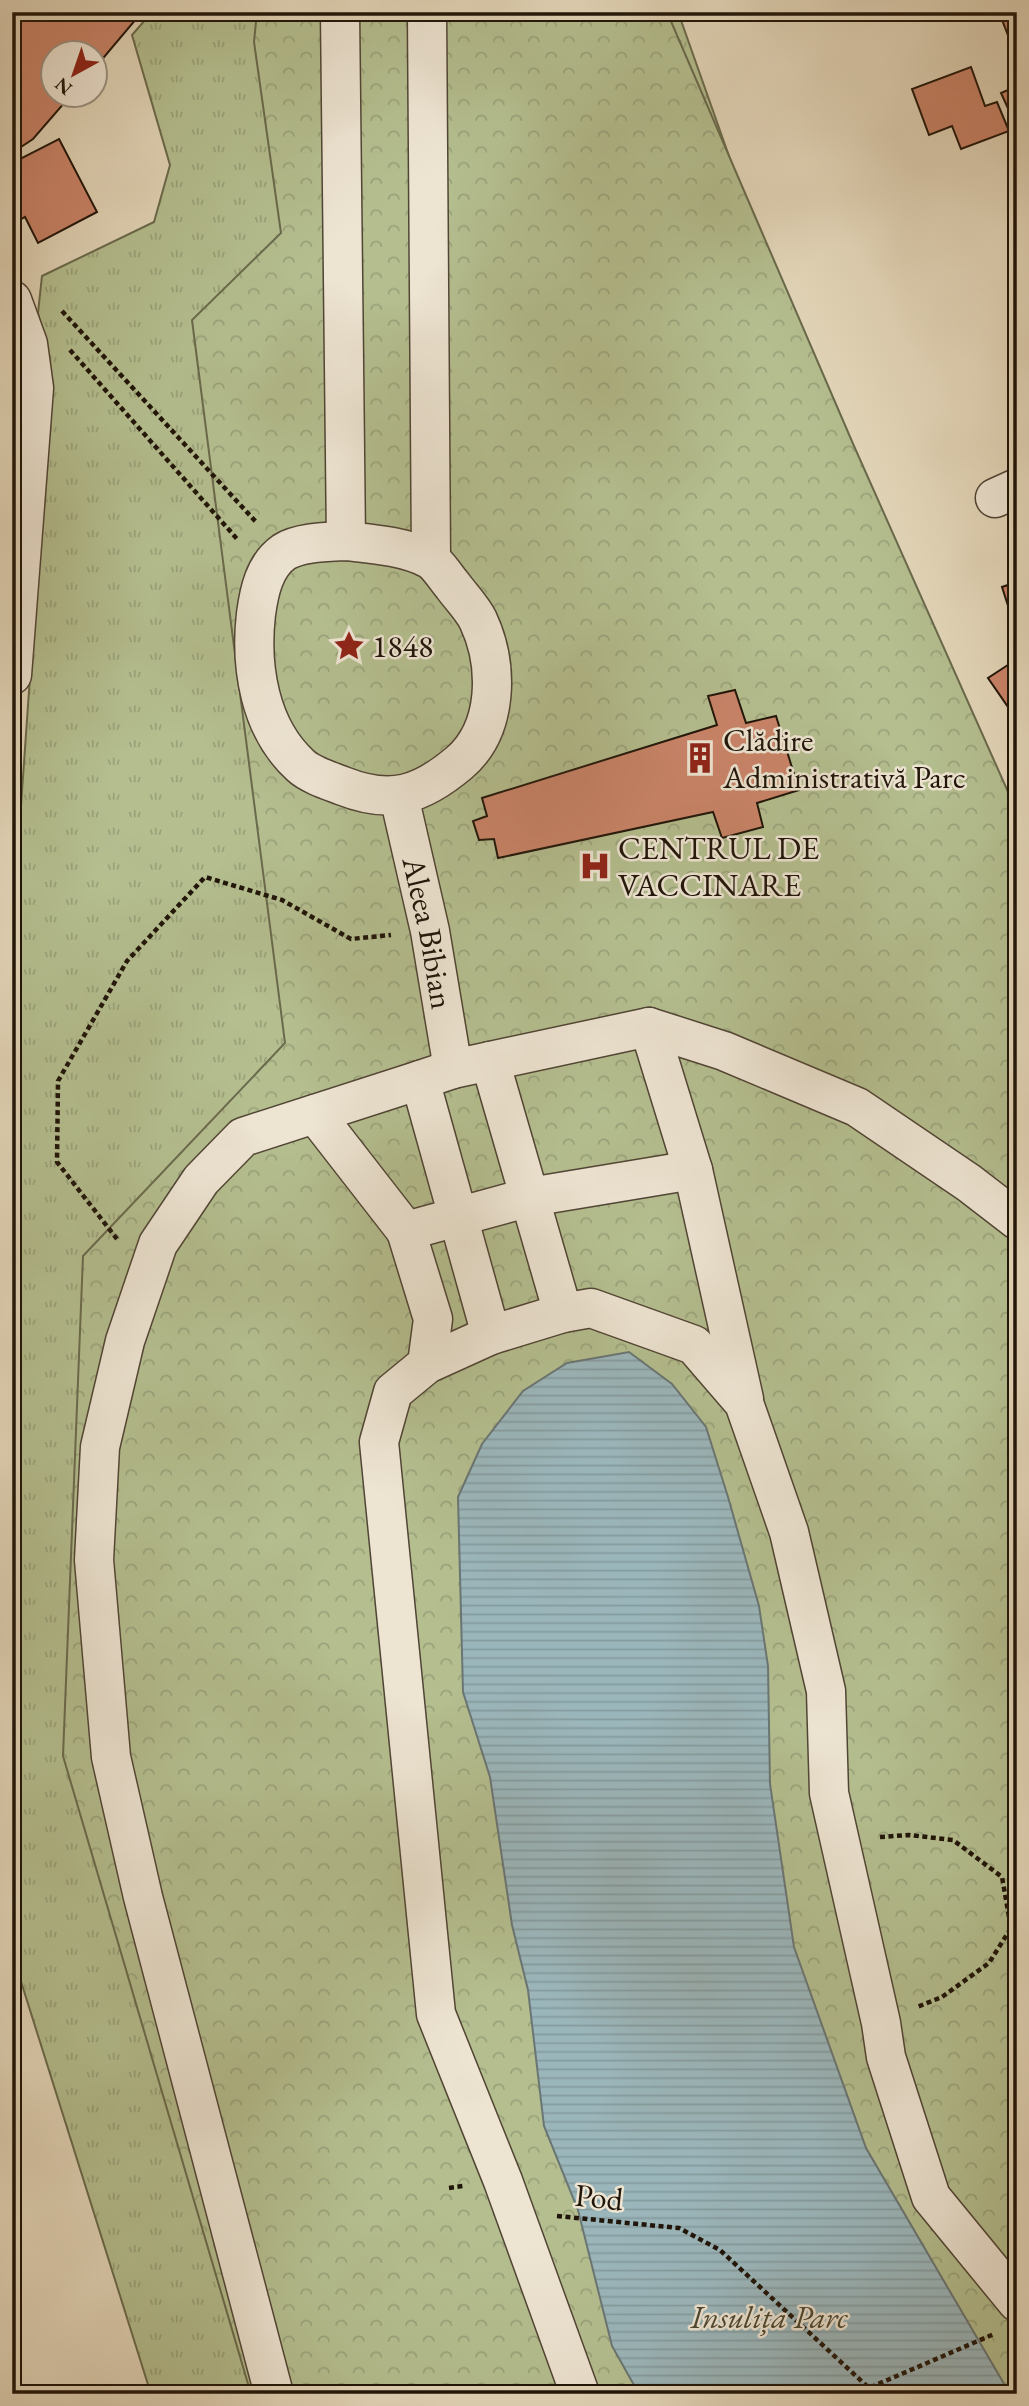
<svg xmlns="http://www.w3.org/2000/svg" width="1029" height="2406" viewBox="0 0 1029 2406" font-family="'EB Garamond',serif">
<defs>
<pattern id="grass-tufts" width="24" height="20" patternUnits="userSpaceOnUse" patternTransform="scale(1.75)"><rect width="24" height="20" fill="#b4be8f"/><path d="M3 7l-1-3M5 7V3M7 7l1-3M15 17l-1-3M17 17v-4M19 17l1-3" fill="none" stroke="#9aa27a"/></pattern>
<pattern id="forest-crowns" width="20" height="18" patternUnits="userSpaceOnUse" patternTransform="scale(1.75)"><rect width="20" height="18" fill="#b4be8f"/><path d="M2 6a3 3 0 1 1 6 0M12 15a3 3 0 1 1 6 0" fill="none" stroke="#9aa27a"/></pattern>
<pattern id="water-rules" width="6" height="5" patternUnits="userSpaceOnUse" patternTransform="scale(1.75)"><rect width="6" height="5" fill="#9bb6bb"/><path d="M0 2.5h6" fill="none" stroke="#859c9f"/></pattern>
</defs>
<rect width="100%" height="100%" fill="#e3d6b9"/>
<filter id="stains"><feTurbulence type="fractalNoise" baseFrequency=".00286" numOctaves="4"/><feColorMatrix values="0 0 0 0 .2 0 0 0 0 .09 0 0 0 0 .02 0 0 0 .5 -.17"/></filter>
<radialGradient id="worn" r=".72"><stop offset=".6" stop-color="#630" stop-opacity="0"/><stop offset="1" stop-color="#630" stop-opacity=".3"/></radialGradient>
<path fill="url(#grass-tufts)" stroke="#6a6a4c" stroke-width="2" d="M 152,12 L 678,12 L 832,447 L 1017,2394 L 151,2394 L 12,1953 L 12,935 L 51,375 L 38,313 L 42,276 L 154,222 L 170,165 L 132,35 Z"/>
<path fill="url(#forest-crowns)" stroke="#6a6a4c" stroke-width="2" d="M 257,12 L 667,12 L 854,446 L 1017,812 L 1017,2394 L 251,2394 L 63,1756 L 83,1256 L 285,1043 L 192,320 L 281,233 L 254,42 Z"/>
<path fill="url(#water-rules)" stroke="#6a7674" stroke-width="2" d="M 629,1352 L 672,1384 L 706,1427 L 728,1497 L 759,1606 L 768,1666 L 770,1784 L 794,1947 L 866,2148 L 1010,2394 L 639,2394 L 612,2346 L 578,2210 L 544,2126 L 528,1990 L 512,1925 L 490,1777 L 463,1692 L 458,1497 L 482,1444 L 523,1391 L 567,1363 Z"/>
<g fill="#ca8469" stroke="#201509" stroke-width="2">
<path d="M 12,12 L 142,12 L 94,69 L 94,52 L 52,52 L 52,94 L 72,94 L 33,139 L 12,153 Z"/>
<path d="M 999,12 L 1017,12 L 1017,41 L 1011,43 Z"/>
<path d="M 971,67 L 985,106 L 997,102 L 1009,131 L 961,149 L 952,126 L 929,135 L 912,89 Z"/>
<path d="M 1017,86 L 1017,128 L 1001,93 Z"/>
<path d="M 59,139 L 97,212 L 38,243 L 25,217 L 16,222 L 12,216 L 12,163 Z"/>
<path d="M 1017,582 L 1017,634 L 1002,587 Z"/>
<path d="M 1017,659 L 1017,720 L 988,678 Z"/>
<path d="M 735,690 L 746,723 L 776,716 L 799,790 L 757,803 L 763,827 L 722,838 L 713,812 L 498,858 L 494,839 L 479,840 L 473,821 L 487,816 L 482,798 L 717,725 L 708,696 Z"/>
</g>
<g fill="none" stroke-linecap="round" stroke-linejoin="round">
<defs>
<g id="minor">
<path d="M 340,12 L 346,541"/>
<path d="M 427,12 L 431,559"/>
<path d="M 12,300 L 28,344 L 34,388 L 12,675"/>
<path d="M 995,498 L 1017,488"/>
<path d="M 346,541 C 372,544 404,546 429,559 C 438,564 446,578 453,586 C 461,597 472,608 478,620 C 499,665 499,729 459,763 C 421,795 391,805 343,786 C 330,781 311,775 301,766 C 259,728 250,666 256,614 C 259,592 264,566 284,552 C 300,542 327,542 346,541 Z"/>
<path id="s1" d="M 399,796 L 430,931 L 453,1069"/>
<path d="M 649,1027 L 693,1170"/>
<path d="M 490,1061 L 563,1313"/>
<path d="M 315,1114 L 406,1231"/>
<path d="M 491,1335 L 563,1313 L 591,1308 L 694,1345 L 744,1403 L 789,1532 L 826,1691 L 829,1793 L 881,2023 L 886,2057 L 931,2197 L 1017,2302"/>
<path d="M 427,1364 L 433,1319 L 406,1231 L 530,1197 L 693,1170 L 744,1399"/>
<path d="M 274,2394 L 143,1897 L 111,1757 L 94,1560 L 100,1447 L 125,1341 L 158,1244 L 201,1180 L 243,1137 L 420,1080"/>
<path d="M 580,2394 L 503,2181 L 436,2014 L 379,1442 L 393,1392 L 427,1364 L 491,1335 L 420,1080 L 453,1069 L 649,1027 L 724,1051 L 857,1107 L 969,1183 L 1017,1220"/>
</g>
</defs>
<use href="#minor" stroke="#514535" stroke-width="41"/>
<g stroke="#201509" stroke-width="4.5" stroke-dasharray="5 3.5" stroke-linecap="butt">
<path d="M 62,311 L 257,523"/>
<path d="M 70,350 L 238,540"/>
<path d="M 117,1239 L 57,1162 L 58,1081 L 127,961 L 205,877 L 282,900 L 351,939 L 391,935"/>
<path d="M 880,1837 L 909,1835 L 953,1840 L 1002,1877 L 1011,1928 L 989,1963 L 942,1997 L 917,2007"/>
<path d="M 449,2188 L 463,2186"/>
<path d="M 557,2216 L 679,2228 L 720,2250 L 869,2388 L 994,2334"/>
</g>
<use href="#minor" stroke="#ede4d2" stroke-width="38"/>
</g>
<defs>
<symbol id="sight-bare" viewBox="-9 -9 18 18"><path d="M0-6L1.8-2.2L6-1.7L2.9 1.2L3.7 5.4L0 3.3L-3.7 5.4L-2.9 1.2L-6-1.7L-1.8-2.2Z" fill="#8f2418" stroke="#ede4d2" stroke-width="2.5" paint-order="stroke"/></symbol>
<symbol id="building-bare" viewBox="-9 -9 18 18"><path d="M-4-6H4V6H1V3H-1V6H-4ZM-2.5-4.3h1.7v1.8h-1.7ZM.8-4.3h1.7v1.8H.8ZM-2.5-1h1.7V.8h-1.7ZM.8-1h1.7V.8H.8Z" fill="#8f2418" stroke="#ede4d2" stroke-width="2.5" paint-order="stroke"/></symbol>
<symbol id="hospital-bare" viewBox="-9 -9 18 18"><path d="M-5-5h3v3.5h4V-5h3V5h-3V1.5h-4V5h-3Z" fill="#8f2418" stroke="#ede4d2" stroke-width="2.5" paint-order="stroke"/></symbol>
</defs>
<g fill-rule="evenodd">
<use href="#sight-bare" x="327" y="624" width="44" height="44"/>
<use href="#building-bare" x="678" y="736" width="44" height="44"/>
<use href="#hospital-bare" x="573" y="844" width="44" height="44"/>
</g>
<g text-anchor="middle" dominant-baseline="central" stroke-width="5" stroke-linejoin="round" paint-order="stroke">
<g font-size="32" fill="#201509" stroke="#ede4d2" text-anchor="start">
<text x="372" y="646">1848</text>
<text x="723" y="740">Clădire<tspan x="723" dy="37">Administrativă Parc</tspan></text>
<text x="618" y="848">CENTRUL DE<tspan x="618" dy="37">VACCINARE</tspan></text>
</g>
<g font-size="32" fill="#201509" stroke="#ede4d2">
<text stroke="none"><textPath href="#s1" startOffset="140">Aleea Bibian</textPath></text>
<text transform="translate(599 2197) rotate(6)">Pod</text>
</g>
<g font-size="32" font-style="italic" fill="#4c4831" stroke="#ede4d2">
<text x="769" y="2317">Insulița Parc</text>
</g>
</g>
<rect width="1029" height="2406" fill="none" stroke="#e3d6b9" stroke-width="42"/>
<rect x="14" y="14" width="1001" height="2378" fill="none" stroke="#201509" stroke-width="3.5"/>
<rect x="21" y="21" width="987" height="2364" fill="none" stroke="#201509" stroke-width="2"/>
<g transform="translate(74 74) rotate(220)"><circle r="33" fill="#ede4d2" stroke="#9b9182" stroke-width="2"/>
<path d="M0-5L12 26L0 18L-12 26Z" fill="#8f2418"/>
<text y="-10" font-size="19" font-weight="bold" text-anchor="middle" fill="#201509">N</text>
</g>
<rect width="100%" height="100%" filter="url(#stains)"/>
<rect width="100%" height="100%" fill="url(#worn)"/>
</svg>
